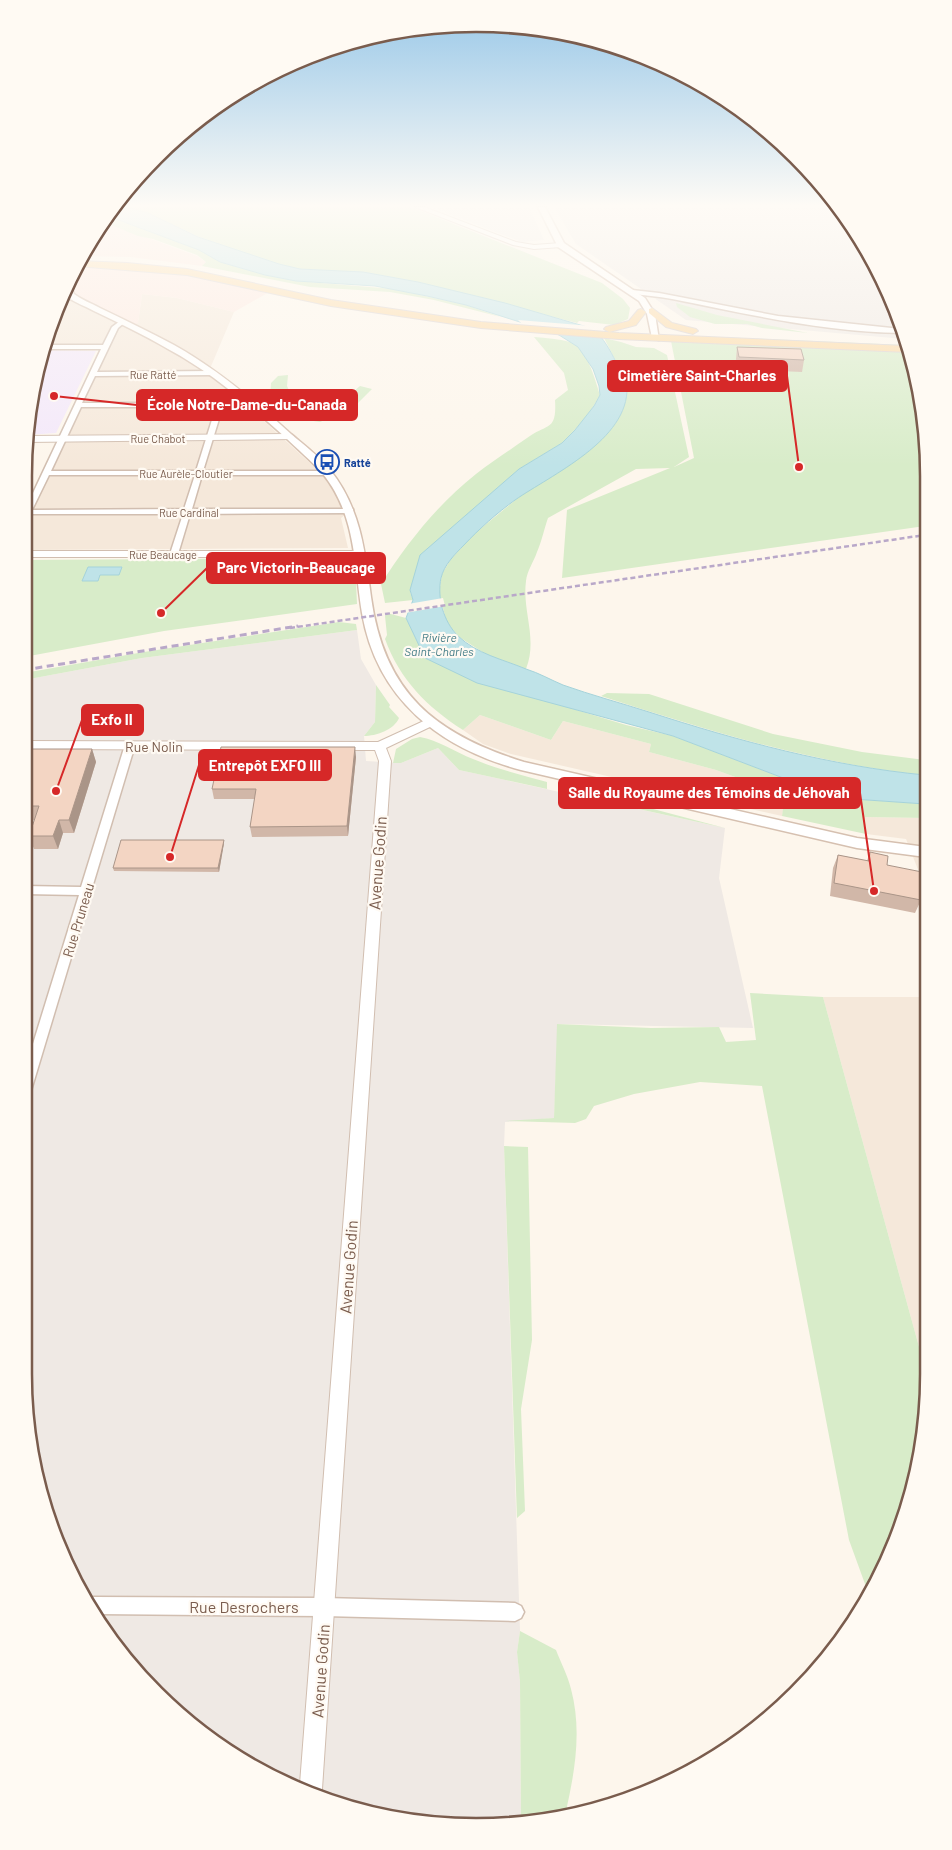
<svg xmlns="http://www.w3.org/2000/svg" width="952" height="1850" viewBox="0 0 952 1850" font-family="Barlow,sans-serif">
<rect width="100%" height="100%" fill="#fdf6ec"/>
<g fill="#f5e8da">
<path d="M 142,294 L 177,298 L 234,312 L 209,371 L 322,474 L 350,511 L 341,518 L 348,548 L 25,550 L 25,514 L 28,511 L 105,347 L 44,347 L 63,296 L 76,298 L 138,323 Z"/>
<path d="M 480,715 L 551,740 L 563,721 L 651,744 L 649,752 L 716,770 L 786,795 L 782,816 L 511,754 L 483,744 L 463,730 Z"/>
<path d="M 865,817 L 926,818 L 926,890 L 906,839 L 866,834 Z"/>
<path d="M 823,997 L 926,997 L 927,1376 Z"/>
</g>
<g fill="#fde8e0">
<path d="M 104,222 L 197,256 L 206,262 L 202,266 L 130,257 L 83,256 Z"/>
<path d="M 78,264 L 150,267 L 271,291 L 234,312 L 177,298 L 142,294 L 138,323 L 130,326 L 76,298 L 63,296 L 71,276 Z"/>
</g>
<g fill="#efe9e4">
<path d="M 431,207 L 529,207 L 544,240 L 522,242 Z"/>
<path d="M 554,207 L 837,207 L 852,225 L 894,303 L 904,339 L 686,320 L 576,244 Z"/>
<path d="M 357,630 L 361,659 L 376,685 L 375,722 L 364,736 L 366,761 L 401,763 L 438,748 L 459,770 L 725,828 L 719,878 L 753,1028 L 558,1024 L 554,1118 L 505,1122 L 504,1146 L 520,1631 L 517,1652 L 520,1682 L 521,1822 L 506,1825 L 359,1811 L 225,1750 L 117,1650 L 48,1520 L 24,1374 L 24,680 L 142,658 Z"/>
</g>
<path fill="#f3e8fa" d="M 43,350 L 96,351 L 56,433 L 27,435 L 39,359 Z"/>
<g fill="#d8ecc9">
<path d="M 127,207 L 411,207 L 602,283 L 623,299 L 630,308 L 628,319 L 614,325 L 579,321 L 577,323 L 418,282 L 363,272 L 300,269 L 279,264 L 212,243 L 163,220 Z"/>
<path d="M 108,216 L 199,250 L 220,262 L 265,275 L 296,281 L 394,289 L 466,305 L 501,317 L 434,300 L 390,292 L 310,287 L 202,266 L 206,262 L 197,255 L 153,239 L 138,236 L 104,222 Z"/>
<path d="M 676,303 L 717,315 L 808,333 L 762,328 L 747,324 L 715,324 L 690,317 L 677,307 Z"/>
<path d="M 674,335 L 905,345 L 906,347 Z"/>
<path d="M 534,337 C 546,338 559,339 570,342 C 587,347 595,380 600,395 L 587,417 L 562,443 L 519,469 L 421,555 L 410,592 L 413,600 L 385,603 L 381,584 C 407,543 438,504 476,474 C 493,461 510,450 527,438 C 547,423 557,432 555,400 L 568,390 L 564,373 Z"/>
<path d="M 604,338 L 621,342 L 636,347 L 654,348 L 667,355 L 689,457 L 674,467 L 694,458 L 671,341 L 907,351 L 924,417 L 925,526 L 562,578 L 567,510 L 670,468 L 636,469 L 548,518 C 544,529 542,541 537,552 C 534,561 527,571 526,581 C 522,612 538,638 526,669 L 487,655 L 459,637 L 447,623 L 439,593 L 442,574 L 451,559 L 474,534 L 513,502 L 628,385 Z"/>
<path d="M 288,375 L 287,386 L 291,395 L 291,409 C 303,415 334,412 344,403 C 351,397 353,391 360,386 L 372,389 L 355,406 L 320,422 L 281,416 L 270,399 L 271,383 L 278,376 Z"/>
<path d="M 343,558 L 351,562 L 356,582 L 357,604 L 164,631 L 24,657 L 25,560 Z"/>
<path d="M 387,613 L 406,618 L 425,658 L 570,708 L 626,725 L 673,736 L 812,789 L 853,799 L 925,804 L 926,818 L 865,817 L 866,834 L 782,816 L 785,795 L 716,770 L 649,752 L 651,744 L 563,721 L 551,740 L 480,715 L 463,730 C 427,707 400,680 385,639 L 387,635 L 385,616 Z"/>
<path d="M 339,622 L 356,624 L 357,630 L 142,658 L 24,680 L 24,673 L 144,652 Z"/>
<path d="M 376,685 L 390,705 L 389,707 L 399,718 C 394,730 376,736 364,736 L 375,722 Z"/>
<path d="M 607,693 L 649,694 L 773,734 L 862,752 L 925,760 L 925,775 C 814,764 707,730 601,696 Z"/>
<path d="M 420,737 C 438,740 455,752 473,759 C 497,769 522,775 547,782 L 547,789 L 459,770 L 438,748 L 401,763 L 393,763 L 396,749 L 412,739 Z"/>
<path d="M 570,787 L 725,828 L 561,792 Z"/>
<path d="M 750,993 L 823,997 L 927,1376 C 927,1447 906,1534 869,1595 L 849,1540 L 762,1086 L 700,1082 L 634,1094 L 594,1106 L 586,1119 L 575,1123 L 505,1121 L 554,1118 L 557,1024 L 651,1028 L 719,1027 L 726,1042 L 756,1040 Z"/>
<path d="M 504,1146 L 528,1147 L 532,1340 L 521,1409 L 525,1511 L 517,1518 Z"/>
<path d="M 520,1631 L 556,1650 C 561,1663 568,1676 571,1689 C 582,1730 575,1771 566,1811 L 521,1822 L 520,1682 L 517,1652 Z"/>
</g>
<g fill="#bfe3e8" stroke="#a5d3da">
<path d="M 113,207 L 127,207 L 148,213 L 198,237 L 279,264 L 300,269 L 363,272 L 418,282 L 505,303 L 594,329 C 604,339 610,350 616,362 C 620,369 627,379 627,387 C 629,440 551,475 515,500 C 497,513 479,529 464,545 C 455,554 444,565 441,578 C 437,597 443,621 458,636 C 477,654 502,659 526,669 C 539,673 551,680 563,685 C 591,695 621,703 649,712 C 739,741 831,766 925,775 L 925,804 L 853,799 L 812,789 L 673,736 L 477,683 L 425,658 L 406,618 L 413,600 L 410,590 L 420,555 L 519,469 L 562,443 L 575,430 L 594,406 L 600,395 L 599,386 L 593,369 L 578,347 L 559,335 L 542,329 L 466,305 L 427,296 L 375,286 L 296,281 L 265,275 L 220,262 L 199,250 L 108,216 Z"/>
<path d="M 88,567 L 122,567 L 119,575 L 100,575 L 98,581 L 82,581 Z"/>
</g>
<g fill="#fdf6ec">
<path d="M 518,320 L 592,326 L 604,338 L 549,334 L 523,325 Z"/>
<path d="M 443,598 L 445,606 L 405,613 L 408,604 Z"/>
</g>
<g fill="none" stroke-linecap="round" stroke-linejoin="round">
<defs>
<g id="minor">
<path d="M 632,290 L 659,293 L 778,316 L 901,329 L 902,333 C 824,332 747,314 672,299 C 658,296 644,296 630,293 L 630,291 Z"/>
<path d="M 120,321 L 125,322 L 118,328 L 97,372 L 213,371 L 216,373 L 213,375 L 95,376 L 82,403 L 217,403 L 222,391 L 236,388 L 236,390 L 227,393 L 203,471 L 326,471 L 330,473 L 326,475 L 202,475 L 192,509 L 353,509 L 353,513 L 190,514 L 178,554 L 174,556 L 170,554 L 183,514 L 30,514 L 28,519 L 25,519 L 25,510 L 101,349 L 44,349 L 44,345 L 103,345 L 112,327 ZM 81,407 L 216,407 L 196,471 L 51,471 ZM 49,475 L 195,475 L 184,509 L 32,510 Z"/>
<path d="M 130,742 L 135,745 L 30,1094 L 28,1098 L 24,1099 L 24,1073 L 79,895 L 24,894 L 24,886 L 81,887 L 125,745 Z"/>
<path d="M 94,1597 L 324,1598 L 515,1603 L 521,1606 L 524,1612 L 521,1618 L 515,1621 L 324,1616 L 98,1614 L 90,1598 Z"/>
</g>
<g id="tertiary">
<path d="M 415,207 L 424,207 L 516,242 L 534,245 L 561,243 L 564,245 L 561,247 L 534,249 L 513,245 Z"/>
<path d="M 290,434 L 294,437 L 293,439 L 26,442 L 26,436 Z"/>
<path d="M 25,551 L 362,551 L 367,554 L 362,557 L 25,557 Z"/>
<path d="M 428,719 L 432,720 L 434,723 L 432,726 L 386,748 L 391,761 L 322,1789 L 321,1793 L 300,1784 L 379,761 L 375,750 L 24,749 L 24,741 L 378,742 Z"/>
</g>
<g id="secondary">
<path d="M 538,207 L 545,207 L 564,243 L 645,298 L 655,314 L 659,340 L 652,338 L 647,314 L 639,301 L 558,247 Z"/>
<path d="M 82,257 L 85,259 L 71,287 L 74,294 C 82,300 91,303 100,308 C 125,320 150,332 174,345 C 217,369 255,401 291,434 C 304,445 319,456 330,470 C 360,507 365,550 371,597 C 384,693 435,734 524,762 L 857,838 L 926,847 L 926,857 L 857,848 L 521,770 C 440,748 377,700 362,613 C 354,564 356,515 323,474 C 312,461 297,449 285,437 C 248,404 211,372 168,349 C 144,335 119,323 94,311 C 85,306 76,303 67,297 L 65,291 L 71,276 Z"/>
</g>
<g id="primary">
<path d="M 79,261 L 127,263 L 187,269 L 331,300 L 481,322 L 619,333 L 905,346 L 907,352 L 619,339 L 481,328 L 331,306 L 187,275 L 76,266 Z"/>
<path d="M 652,308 L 672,323 L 696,329 L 698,331 L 693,334 L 666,327 L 649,313 L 649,309 Z"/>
<path d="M 641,309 L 646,312 L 636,325 L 609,332 L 604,329 L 606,327 L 629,321 L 638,310 Z"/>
</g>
</defs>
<use href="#minor" stroke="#d1beb0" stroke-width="3"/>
<use href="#tertiary" stroke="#d1beb0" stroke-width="2"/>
<use href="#secondary" stroke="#d6c0b0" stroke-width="3"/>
<use href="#primary" stroke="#dad1cd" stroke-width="2"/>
<use href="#minor" fill="#fff" fill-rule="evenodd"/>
<use href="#tertiary" fill="#fff" fill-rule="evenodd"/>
<use href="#secondary" fill="#fff" fill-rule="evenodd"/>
<use href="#primary" fill="#fbd9a5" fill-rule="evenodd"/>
<path stroke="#b9a8c9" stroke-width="2.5" stroke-dasharray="5 3" stroke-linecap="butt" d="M 290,628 L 925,535"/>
<path stroke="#b9a8c9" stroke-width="3" stroke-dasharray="7 4.5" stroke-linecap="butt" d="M 24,670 L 298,626"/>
</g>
<g fill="#d1b7a8">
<path d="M 737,347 L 804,360 L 802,372 L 737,369 L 736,359 Z"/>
<path d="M 24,749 L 92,749 L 96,762 L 74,833 L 63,833 L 58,849 L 34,849 L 29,836 L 35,820 L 24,820 Z"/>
<path d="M 356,757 L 348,836 L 252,837 L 250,827 L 255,799 L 214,799 L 212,789 Z"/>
<path d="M 224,843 L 219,872 L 114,871 L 113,868 Z"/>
<path d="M 870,852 L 887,865 L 921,900 L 915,913 L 830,896 L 833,868 L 838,855 L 867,861 Z"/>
</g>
<g fill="#aa9588">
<path d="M 355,747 L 356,757 L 348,836 L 347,826 Z"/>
<path d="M 92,749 L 96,762 L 74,833 L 69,820 Z"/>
<path d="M 59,820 L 63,833 L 58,849 L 53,836 Z"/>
<path d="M 224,840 L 224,843 L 219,872 L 218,868 Z"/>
</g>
<g fill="#f3d5c3" stroke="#aa9588">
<path d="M 737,347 L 801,349 L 804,360 L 739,357 Z"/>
<path d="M 221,747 L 355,747 L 347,826 L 250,827 L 256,789 L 212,789 Z"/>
<path d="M 24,749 L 92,749 L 69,820 L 59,820 L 53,836 L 29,836 L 39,806 L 24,806 Z"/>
<path d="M 121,840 L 224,840 L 218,868 L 113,868 Z"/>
<path d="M 870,852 L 888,856 L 887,865 L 922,872 L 921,900 L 834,883 L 838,855 L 869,861 Z"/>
</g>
<linearGradient id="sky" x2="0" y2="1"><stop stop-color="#97c7e8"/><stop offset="0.44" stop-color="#fefbf6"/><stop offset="1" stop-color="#fefbf6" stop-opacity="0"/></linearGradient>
<rect width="952" height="466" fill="url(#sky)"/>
<defs>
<symbol id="bus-ring" viewBox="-11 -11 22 22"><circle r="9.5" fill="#fffaf3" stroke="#1a4fb4" stroke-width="1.5"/><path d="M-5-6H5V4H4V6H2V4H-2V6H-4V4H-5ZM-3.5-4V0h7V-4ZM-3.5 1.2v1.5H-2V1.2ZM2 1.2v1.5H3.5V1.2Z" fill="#1a4fb4"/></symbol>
</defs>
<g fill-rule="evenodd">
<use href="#bus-ring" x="313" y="448" width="28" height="28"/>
</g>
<g text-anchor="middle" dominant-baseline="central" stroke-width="4.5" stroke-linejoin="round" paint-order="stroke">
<g font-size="11" fill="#7a5c4d" stroke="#fffaf3">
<text x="153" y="374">Rue Ratté</text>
<text x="158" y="438">Rue Chabot</text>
<text x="186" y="473">Rue Aurèle-Cloutier</text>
<text x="189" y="512">Rue Cardinal</text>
<text x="163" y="554">Rue Beaucage</text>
</g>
<g font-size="11" font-weight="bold" fill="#164399" stroke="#fffaf3" text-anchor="start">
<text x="344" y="462">Ratté</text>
</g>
<g font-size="12" font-style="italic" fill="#437c86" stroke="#fffaf3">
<text x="439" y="637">Rivière<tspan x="439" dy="14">Saint-Charles</tspan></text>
</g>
<g font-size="14" fill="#7a5c4d" stroke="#fffaf3">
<text x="154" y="746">Rue Nolin</text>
<text transform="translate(78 920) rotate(-73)">Rue Pruneau</text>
</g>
<g font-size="16" fill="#7a5c4d" stroke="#fffaf3">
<text transform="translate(377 863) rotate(-86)">Avenue Godin</text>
<text transform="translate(348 1267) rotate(-86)">Avenue Godin</text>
<text x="244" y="1606">Rue Desrochers</text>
<text transform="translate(320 1671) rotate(-86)">Avenue Godin</text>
</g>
</g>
<path d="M0 0H952V1850H0ZM476 32H476A444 444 0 0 1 920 476V1374A444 444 0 0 1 476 1818H476A444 444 0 0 1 32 1374V476A444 444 0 0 1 476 32Z" fill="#fffaf3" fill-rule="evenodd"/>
<path fill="none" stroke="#7a5c4d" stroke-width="2.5" d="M476 32H476A444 444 0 0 1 920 476V1374A444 444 0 0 1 476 1818H476A444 444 0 0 1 32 1374V476A444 444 0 0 1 476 32Z"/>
<path fill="none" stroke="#d62828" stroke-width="2" d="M799 467L787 376M54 396L137 405M161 613L207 568M56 791L82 720M170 857L199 765M874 891L860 793"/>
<g fill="#d62828" stroke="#fffaf3" stroke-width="2">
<circle cx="799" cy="467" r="5"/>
<circle cx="54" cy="396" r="5"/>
<circle cx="161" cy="613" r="5"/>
<circle cx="56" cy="791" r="5"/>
<circle cx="170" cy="857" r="5"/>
<circle cx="874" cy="891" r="5"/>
</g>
<g fill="#d62828" stroke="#d62828" stroke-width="2">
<rect x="608" y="361" width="179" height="30" rx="5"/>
<rect x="137" y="390" width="220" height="30" rx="5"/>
<rect x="207" y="553" width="178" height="30" rx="5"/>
<rect x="82" y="705" width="61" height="30" rx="5"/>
<rect x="199" y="750" width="132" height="30" rx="5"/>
<rect x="559" y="778" width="301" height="30" rx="5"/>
</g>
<g font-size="15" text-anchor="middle" font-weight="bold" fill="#fff">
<text x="697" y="381">Cimetière Saint-Charles</text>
<text x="247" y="410">École Notre-Dame-du-Canada</text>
<text x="296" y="573">Parc Victorin-Beaucage</text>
<text x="112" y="725">Exfo II</text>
<text x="265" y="771">Entrepôt EXFO III</text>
<text x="709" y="798">Salle du Royaume des Témoins de Jéhovah</text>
</g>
</svg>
